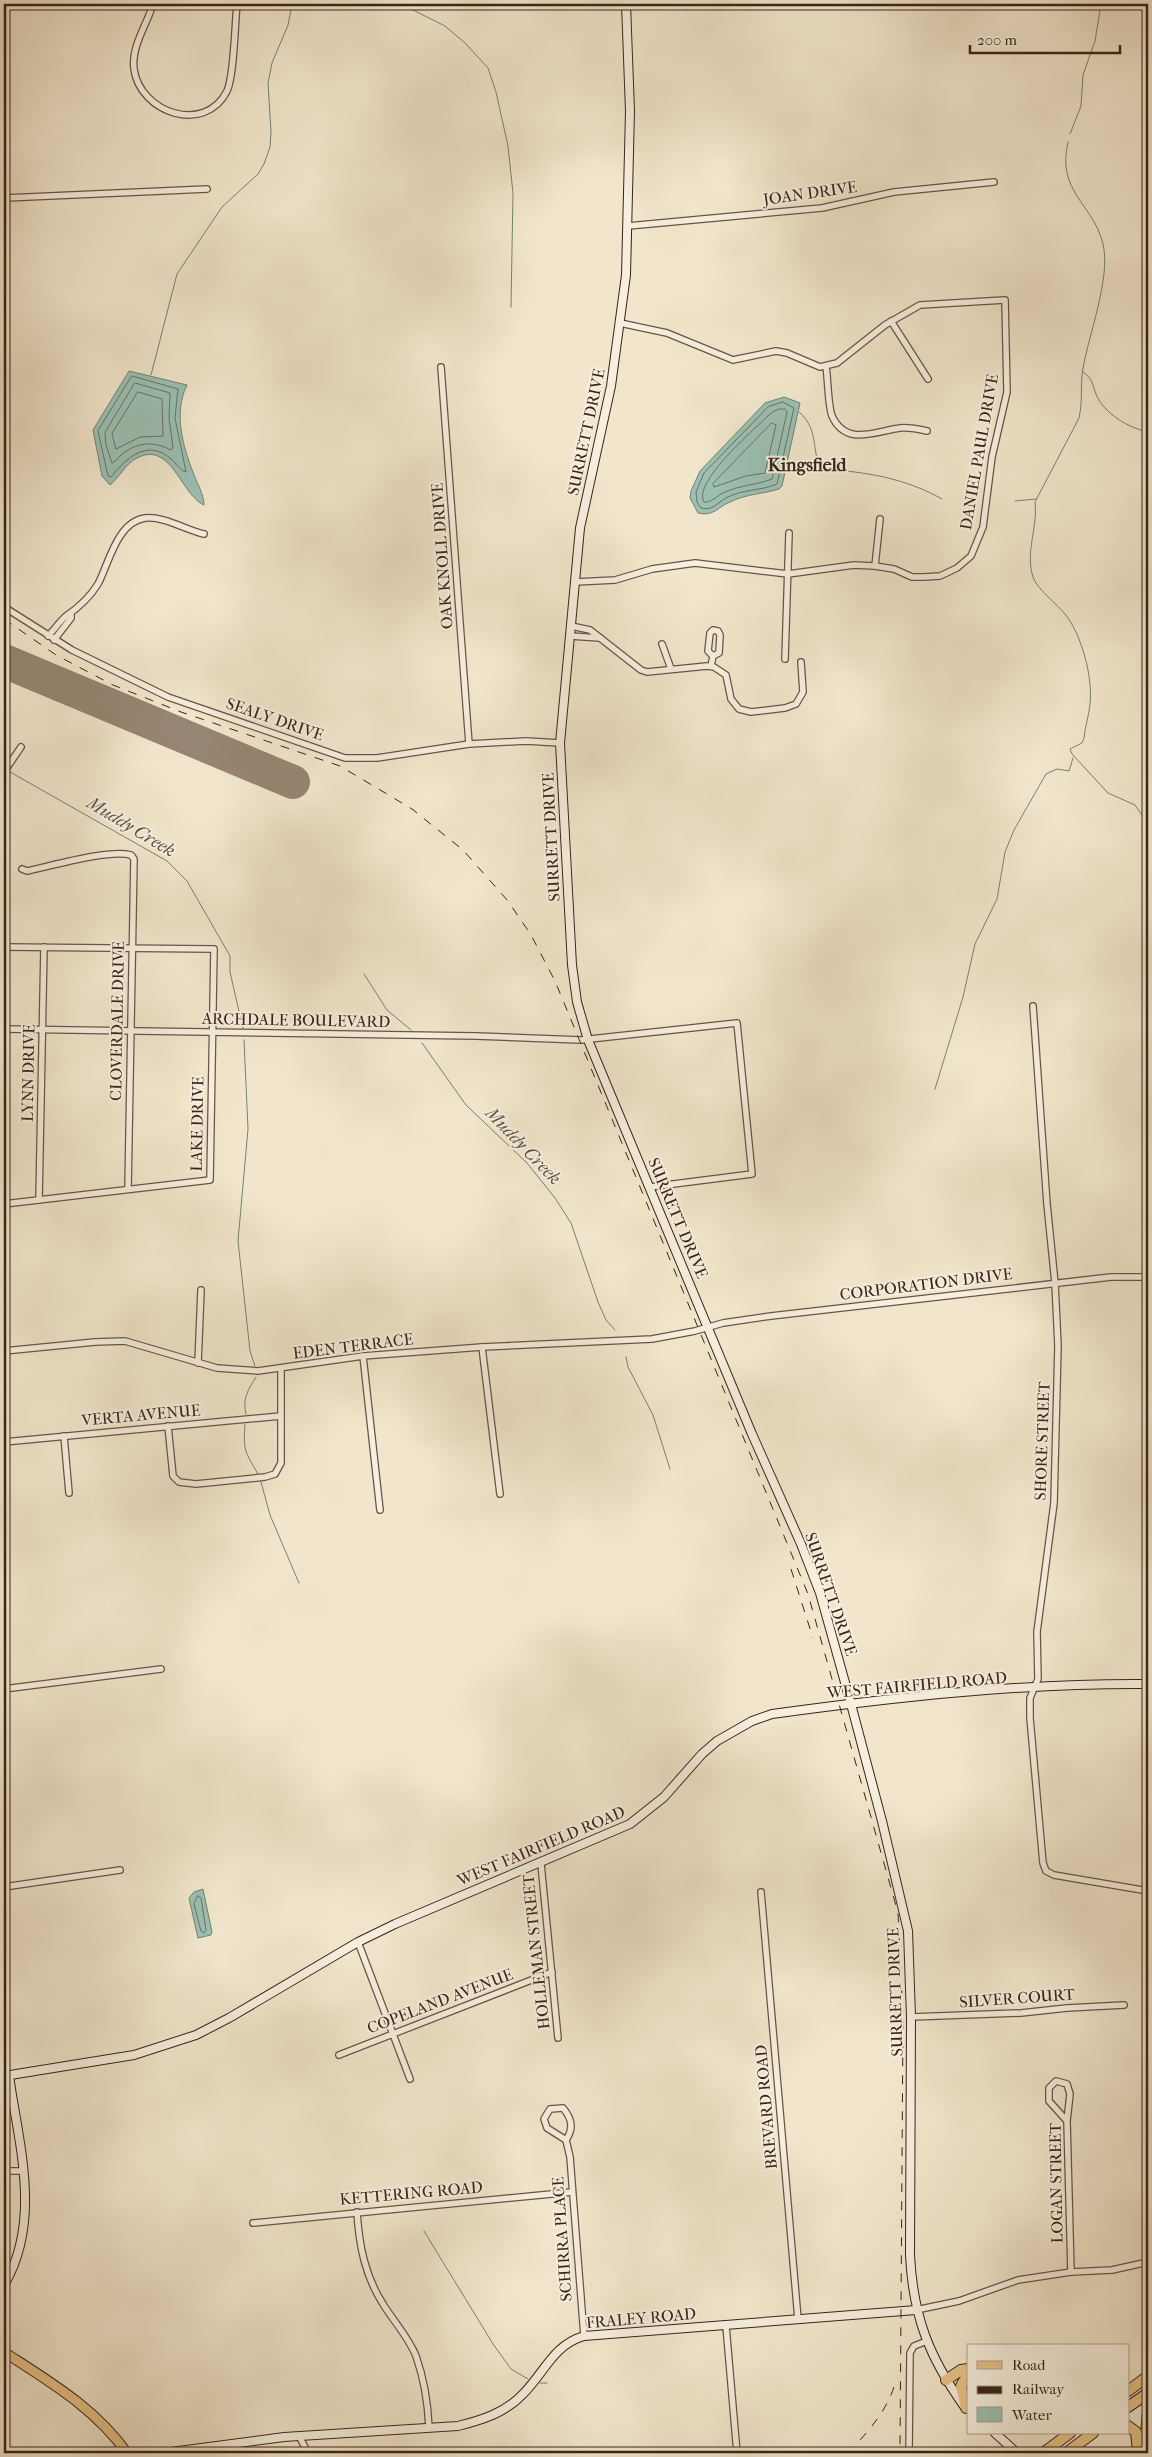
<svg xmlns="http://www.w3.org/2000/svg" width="1152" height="2457" viewBox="0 0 1152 2457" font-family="'IM FELL French Canon',serif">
<rect width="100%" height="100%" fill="#f1e6cc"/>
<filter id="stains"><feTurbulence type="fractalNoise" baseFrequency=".004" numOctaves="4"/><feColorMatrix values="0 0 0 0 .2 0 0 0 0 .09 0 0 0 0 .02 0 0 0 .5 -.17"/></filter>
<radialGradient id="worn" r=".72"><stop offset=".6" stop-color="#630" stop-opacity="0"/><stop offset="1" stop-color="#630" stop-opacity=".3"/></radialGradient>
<g fill="#9bc0b2" stroke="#748275">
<path d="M 129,371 L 187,385 C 173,413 183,447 194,475 C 198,485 204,495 204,505 C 181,495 171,440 137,458 C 125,464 120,477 110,485 L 102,476 L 93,430 Z"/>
<path d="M 784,397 L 800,403 L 782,486 L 779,489 C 763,494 746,494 730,502 C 718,507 713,517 698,513 L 690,498 L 691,491 L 700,471 L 765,403 Z"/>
<path d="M 203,1889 L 212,1932 L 211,1935 L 198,1938 L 197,1934 L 189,1898 L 194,1892 Z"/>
</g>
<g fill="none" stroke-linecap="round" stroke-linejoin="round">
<g stroke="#6a7266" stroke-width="1">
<path d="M 132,376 L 178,389 L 175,418 L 186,472 C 179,470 176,463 171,459 C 148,438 126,458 111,477 L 108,476 L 98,431 Z"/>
<path d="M 135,383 L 170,393 L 169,418 L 173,448 L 170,450 C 154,440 135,443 121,455 C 118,458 116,461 112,463 L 106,445 L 105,433 Z"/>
<path d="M 138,392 L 162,399 L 163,436 L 140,437 L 116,449 L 112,434 Z"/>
<path d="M 783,402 L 794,408 L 777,484 C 761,491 742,489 726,498 C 717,503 713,511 701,508 L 697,502 L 696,492 L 704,473 L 768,407 Z"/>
<path d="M 779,409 L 785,409 L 787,412 L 772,479 C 757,485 741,485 725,492 C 717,495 714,502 704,502 C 692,482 757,427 771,413 Z"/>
<path d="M 772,423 L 776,425 L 765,473 L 746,476 L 714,487 L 713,484 Z"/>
<path d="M 198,1896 L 201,1898 L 206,1930 L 204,1933 L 201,1931 L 194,1904 Z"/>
</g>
<g stroke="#748275" stroke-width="1">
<path d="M 401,4 L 445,26 L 465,43 L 488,68 L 496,92 L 508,146 L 513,193 L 511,307"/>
<path d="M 1070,134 L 1081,106 L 1083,75 L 1095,41 L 1101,4"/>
<path d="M 1068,142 C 1056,192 1093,203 1103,244 C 1111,277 1089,334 1083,368 C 1080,385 1083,401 1079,418 L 1035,502 C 1038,527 1025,552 1033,577 C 1036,588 1057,604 1065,614 C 1082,635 1093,678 1090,704 C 1089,716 1085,726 1084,738 L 1082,743 L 1070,749 L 1072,754 L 1108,793 L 1135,805 L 1148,824"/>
<path d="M 1083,372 C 1093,379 1092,384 1096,394 C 1104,414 1129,428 1148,432"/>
<path d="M 151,375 L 177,274 L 222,207 L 258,174 L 264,164 L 270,147 L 271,132 L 268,83 L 272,63 L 288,25 L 292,4"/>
<path d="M 799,412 C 822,431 809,458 824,469 C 866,472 905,478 942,499"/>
<path d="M 1015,501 L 1036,499"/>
<path d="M 10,772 L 167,861 L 187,881 L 230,956 L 230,972 L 243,1029"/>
<path d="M 364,974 L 387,1010 L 411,1030"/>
<path d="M 244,1040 L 248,1129 L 238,1241 L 250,1351 L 255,1366"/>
<path d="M 422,1043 L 466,1105 L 527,1163 L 555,1198 L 571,1223 L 598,1302 L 606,1320 L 615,1330"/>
<path d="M 935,1089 L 963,997 L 975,944 L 997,899 L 1005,852 L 1014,830 L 1046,774 L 1057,769 L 1069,771 L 1073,758"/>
<path d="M 626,1357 L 628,1367 L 653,1415 L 670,1469"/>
<path d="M 246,1414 C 242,1399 248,1390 256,1377"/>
<path d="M 245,1424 C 243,1452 245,1451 258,1474"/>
<path d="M 261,1482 L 270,1515 L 299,1583"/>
<path d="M 424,2231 L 493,2344 L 511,2369 L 528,2379"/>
<path d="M 540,2383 L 547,2383"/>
</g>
<path stroke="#968572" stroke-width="34" d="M 4,661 L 293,782"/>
<defs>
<g id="street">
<path d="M 153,4 C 147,25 131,46 134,69 C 140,113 205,135 227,91 C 234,77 235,22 237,4"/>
<path d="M 4,39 L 4,4"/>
<path d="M 4,191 L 4,248"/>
<path d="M 5,198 L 207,189"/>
<path d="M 628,226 L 822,208 L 894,192 L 994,182"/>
<path d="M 891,321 L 928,379"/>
<path d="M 826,366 C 828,379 828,406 832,416 C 846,447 876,431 900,428 C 909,427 918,429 927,431"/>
<path d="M 441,367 L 469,744"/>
<path d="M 875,566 L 880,519"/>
<path d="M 575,582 L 615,580 L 652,569 L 695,563 L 788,574 L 854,565 L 875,566 L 894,569 L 912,577 L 924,577 L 940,576 L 957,568 L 971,556 L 983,527 L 992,457 L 1007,392 L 1005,300 L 920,305 L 885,325 L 837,363 L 820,367 L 787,353 L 776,351 L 733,360 L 667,333 L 620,323"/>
<path d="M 4,607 L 72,650 L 168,697 L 345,758 L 377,758 L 469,744 L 526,741 L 560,743"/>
<path d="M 571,626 L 590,630 L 641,670 L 647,672 L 707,666 L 714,667 L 726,675 L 731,699 L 739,709 L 751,712 L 785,708 L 796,704 L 803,692 L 801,662"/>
<path d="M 48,636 C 54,630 60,621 66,616 C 78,608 90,597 98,584 C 109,563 117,522 145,518 C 164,516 186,530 204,534"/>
<path d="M 570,636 L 600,638"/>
<path d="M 54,640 L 71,618 L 71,615"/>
<path d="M 662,644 L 671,669"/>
<path d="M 785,659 L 789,533"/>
<path d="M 711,666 L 713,656 L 708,651 L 710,633 L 713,630 L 718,631 L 720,635 L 719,653 L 713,656"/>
<path d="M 4,772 L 21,747"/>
<path d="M 22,869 L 27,871 C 51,866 109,849 131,855 L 134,859 L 128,1189"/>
<path d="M 4,947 L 214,949 L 210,1180 L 4,1204"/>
<path d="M 1033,1006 L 1047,1204 L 1055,1283 L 1058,1346 L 1054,1503 L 1037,1632 L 1038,1679 L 1030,1698 L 1030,1718 L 1043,1863 L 1046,1871 L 1054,1875 L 1148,1891"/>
<path d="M 4,1029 L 476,1036 L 581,1040 L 737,1023 L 752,1174 L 650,1187"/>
<path d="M 39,1200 L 44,947"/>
<path d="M 482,1347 L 500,1494"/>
<path d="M 4,1351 L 95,1342 L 125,1341 L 217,1368 L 258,1371 L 363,1356 L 482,1347 L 652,1339 L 695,1331 L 723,1323 L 771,1316 L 1111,1277 L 1148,1277"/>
<path d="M 363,1356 L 380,1510"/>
<path d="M 198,1363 L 201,1290"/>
<path d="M 168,1426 L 173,1476 L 179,1482 L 196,1484 L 265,1477 L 275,1474 L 281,1463 L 281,1369"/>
<path d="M 64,1436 L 69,1493"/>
<path d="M 4,1442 L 281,1416"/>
<path d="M 4,1689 L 161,1669"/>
<path d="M 541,1864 L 558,2038"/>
<path d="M 4,1887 L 120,1870"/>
<path d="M 761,1892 L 798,2319"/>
<path d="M 358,1942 L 410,2079"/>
<path d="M 911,2017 L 1021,2013 L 1067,2008 L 1124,2005"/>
<path d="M 339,2055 L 552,1972"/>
<path d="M 563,2108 C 572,2119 574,2128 566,2140 L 547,2128 L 544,2119 L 550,2109 Z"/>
<path d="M 1067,2121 L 1049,2101 L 1049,2088 L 1056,2081 L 1067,2084 L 1070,2094 L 1067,2121 L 1071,2272"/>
<path d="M 566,2140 L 570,2157 L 584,2336"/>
<path d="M 4,2171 L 23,2171"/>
<path d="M 357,2212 C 359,2245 365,2276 383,2304 C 394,2322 408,2336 416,2356 C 424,2379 428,2404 429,2428"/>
<path d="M 253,2223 L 572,2192"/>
<path d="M 916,2310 L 959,2301 L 1018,2280 L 1071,2272 L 1112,2270 L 1148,2262"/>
<path d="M 726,2326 L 737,2453"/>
<path d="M 300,2438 L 308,2453"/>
<path d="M 230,2445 L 233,2453"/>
<path d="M 909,2453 L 910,2353 L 914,2346 L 927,2341"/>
</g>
<g id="secondary">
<path d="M 626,4 L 630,111 L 626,275 L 611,386 L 580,528 L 560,743 L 572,965 L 577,1002 L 588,1040 L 752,1434 L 801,1544 L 820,1593 L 851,1704 L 882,1821 L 908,1931 L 911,2017 L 910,2255 C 913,2316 929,2357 964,2406"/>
<path d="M 4,2076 L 134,2055 L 196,2035 L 229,2018 L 358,1942 L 395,1924 L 630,1824 L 664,1797 L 702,1754 L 717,1741 L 752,1721 L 772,1714 C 896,1697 1023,1683 1148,1684"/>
<path d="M 4,2285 C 42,2221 19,2145 9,2076"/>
<path d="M 995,2433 L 1017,2453"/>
<path d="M 163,2453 L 284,2437 L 458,2426 C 482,2420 505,2413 523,2394 C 545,2372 553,2345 584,2336 L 916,2310"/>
</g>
<path id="primary" d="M 4,2352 C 50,2382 95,2408 127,2453"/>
<g id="highway">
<path d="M 946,2380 L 961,2370 L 968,2369"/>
<path d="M 1128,2391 L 1148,2376"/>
<path d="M 1128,2407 L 1148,2393"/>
<path d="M 966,2408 L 961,2386 L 968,2373"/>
<path d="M 1128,2426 L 1136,2432 L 1138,2451"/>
<path d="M 1043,2453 L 1070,2433"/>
<path d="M 1066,2453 L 1093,2433"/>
<path d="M 1138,2453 L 1146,2434 L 1148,2412"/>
</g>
</defs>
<use href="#street" stroke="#685446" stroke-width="8"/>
<use href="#secondary" stroke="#3a2419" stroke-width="10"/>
<use href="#primary" stroke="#3a2419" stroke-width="11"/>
<use href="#highway" stroke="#3a2419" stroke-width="12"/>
<use href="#street" stroke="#f6efde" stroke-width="5.5"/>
<use href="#secondary" stroke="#f6efde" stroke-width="8"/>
<use href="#primary" stroke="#e8c386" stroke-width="9"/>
<use href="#highway" stroke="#e8c386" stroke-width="10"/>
<g stroke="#3a2419" stroke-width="1" stroke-dasharray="9 9" stroke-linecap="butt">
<path d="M 4,619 L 56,655 L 113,685 L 181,712 L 340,766 L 412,809 L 463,850 L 508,901 L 531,935 L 555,981 L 808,1594 L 898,1913 L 903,2019 L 900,2453"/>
<path d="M 791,1569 L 813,1638"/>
<path d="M 848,2453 C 868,2432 890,2408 896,2379"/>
</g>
</g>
<g text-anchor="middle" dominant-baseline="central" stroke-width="4" stroke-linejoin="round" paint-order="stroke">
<g font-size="16" fill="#3a2419" stroke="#f6efde">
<text transform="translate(810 193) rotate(-8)">JOAN DRIVE</text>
<text transform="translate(586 432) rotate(-78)">SURRETT DRIVE</text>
<text transform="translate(979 452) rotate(-80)">DANIEL PAUL DRIVE</text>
<text transform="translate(442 556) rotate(-94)">OAK KNOLL DRIVE</text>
<text transform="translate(275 719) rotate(19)">SEALY DRIVE</text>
<text transform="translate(551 837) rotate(-93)">SURRETT DRIVE</text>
<text transform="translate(296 1020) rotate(1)">ARCHDALE BOULEVARD</text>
<text transform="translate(117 1021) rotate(-89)">CLOVERDALE DRIVE</text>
<text transform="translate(28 1073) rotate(-89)">LYNN DRIVE</text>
<text transform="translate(197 1124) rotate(-89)">LAKE DRIVE</text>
<text transform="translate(678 1218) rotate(67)">SURRETT DRIVE</text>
<text transform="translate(926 1284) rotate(-7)">CORPORATION DRIVE</text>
<text transform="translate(353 1346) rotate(-7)">EDEN TERRACE</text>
<text transform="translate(141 1415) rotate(-5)">VERTA AVENUE</text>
<text transform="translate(1042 1441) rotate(-88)">SHORE STREET</text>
<text transform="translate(831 1594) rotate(71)">SURRETT DRIVE</text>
<text transform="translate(917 1685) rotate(-5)">WEST FAIRFIELD ROAD</text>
<text transform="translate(541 1846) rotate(-23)">WEST FAIRFIELD ROAD</text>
<text transform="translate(536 1952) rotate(-96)">HOLLEMAN STREET</text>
<text transform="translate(895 1992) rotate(-92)">SURRETT DRIVE</text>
<text transform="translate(1017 1998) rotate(-4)">SILVER COURT</text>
<text transform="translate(440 2001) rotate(-21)">COPELAND AVENUE</text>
<text transform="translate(766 2107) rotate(-95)">BREVARD ROAD</text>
<text transform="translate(1056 2183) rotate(-91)">LOGAN STREET</text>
<text transform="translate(411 2193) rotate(-5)">KETTERING ROAD</text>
<text transform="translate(562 2239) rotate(-94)">SCHIRRA PLACE</text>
<text transform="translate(641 2318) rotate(-5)">FRALEY ROAD</text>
</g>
<g font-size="18" font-weight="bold" fill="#3a2419" stroke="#f6efde">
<text x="807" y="465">Kingsfield</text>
</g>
<g font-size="18" font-style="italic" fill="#575347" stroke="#f6efde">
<text transform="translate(131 827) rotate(31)">Muddy Creek</text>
<text transform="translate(523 1146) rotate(46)">Muddy Creek</text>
</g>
</g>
<rect width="1152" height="2457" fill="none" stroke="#f1e6cc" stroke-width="20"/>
<rect x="5" y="5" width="1142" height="2447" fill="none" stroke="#3a2419" stroke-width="2.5"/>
<rect x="10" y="10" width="1132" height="2437" fill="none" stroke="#3a2419"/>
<rect x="967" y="2344" width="162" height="90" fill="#f6efde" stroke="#ab9e8f"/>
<rect x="977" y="2361" width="25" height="8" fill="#e8c386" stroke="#ab9e8f"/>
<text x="1012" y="2370" font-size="15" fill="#3a2419">Road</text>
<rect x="977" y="2386" width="25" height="8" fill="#3a2419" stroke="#ab9e8f"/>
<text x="1012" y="2394" font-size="15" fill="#3a2419">Railway</text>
<rect x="977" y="2407" width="25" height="15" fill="#9bc0b2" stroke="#ab9e8f"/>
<text x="1012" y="2420" font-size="15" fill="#3a2419">Water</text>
<path d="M970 45v8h150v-8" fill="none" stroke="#3a2419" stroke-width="2.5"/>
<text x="977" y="45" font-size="15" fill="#3a2419" stroke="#f6efde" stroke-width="4" paint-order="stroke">200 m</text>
<rect width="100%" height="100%" filter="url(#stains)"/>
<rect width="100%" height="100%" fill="url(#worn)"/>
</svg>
